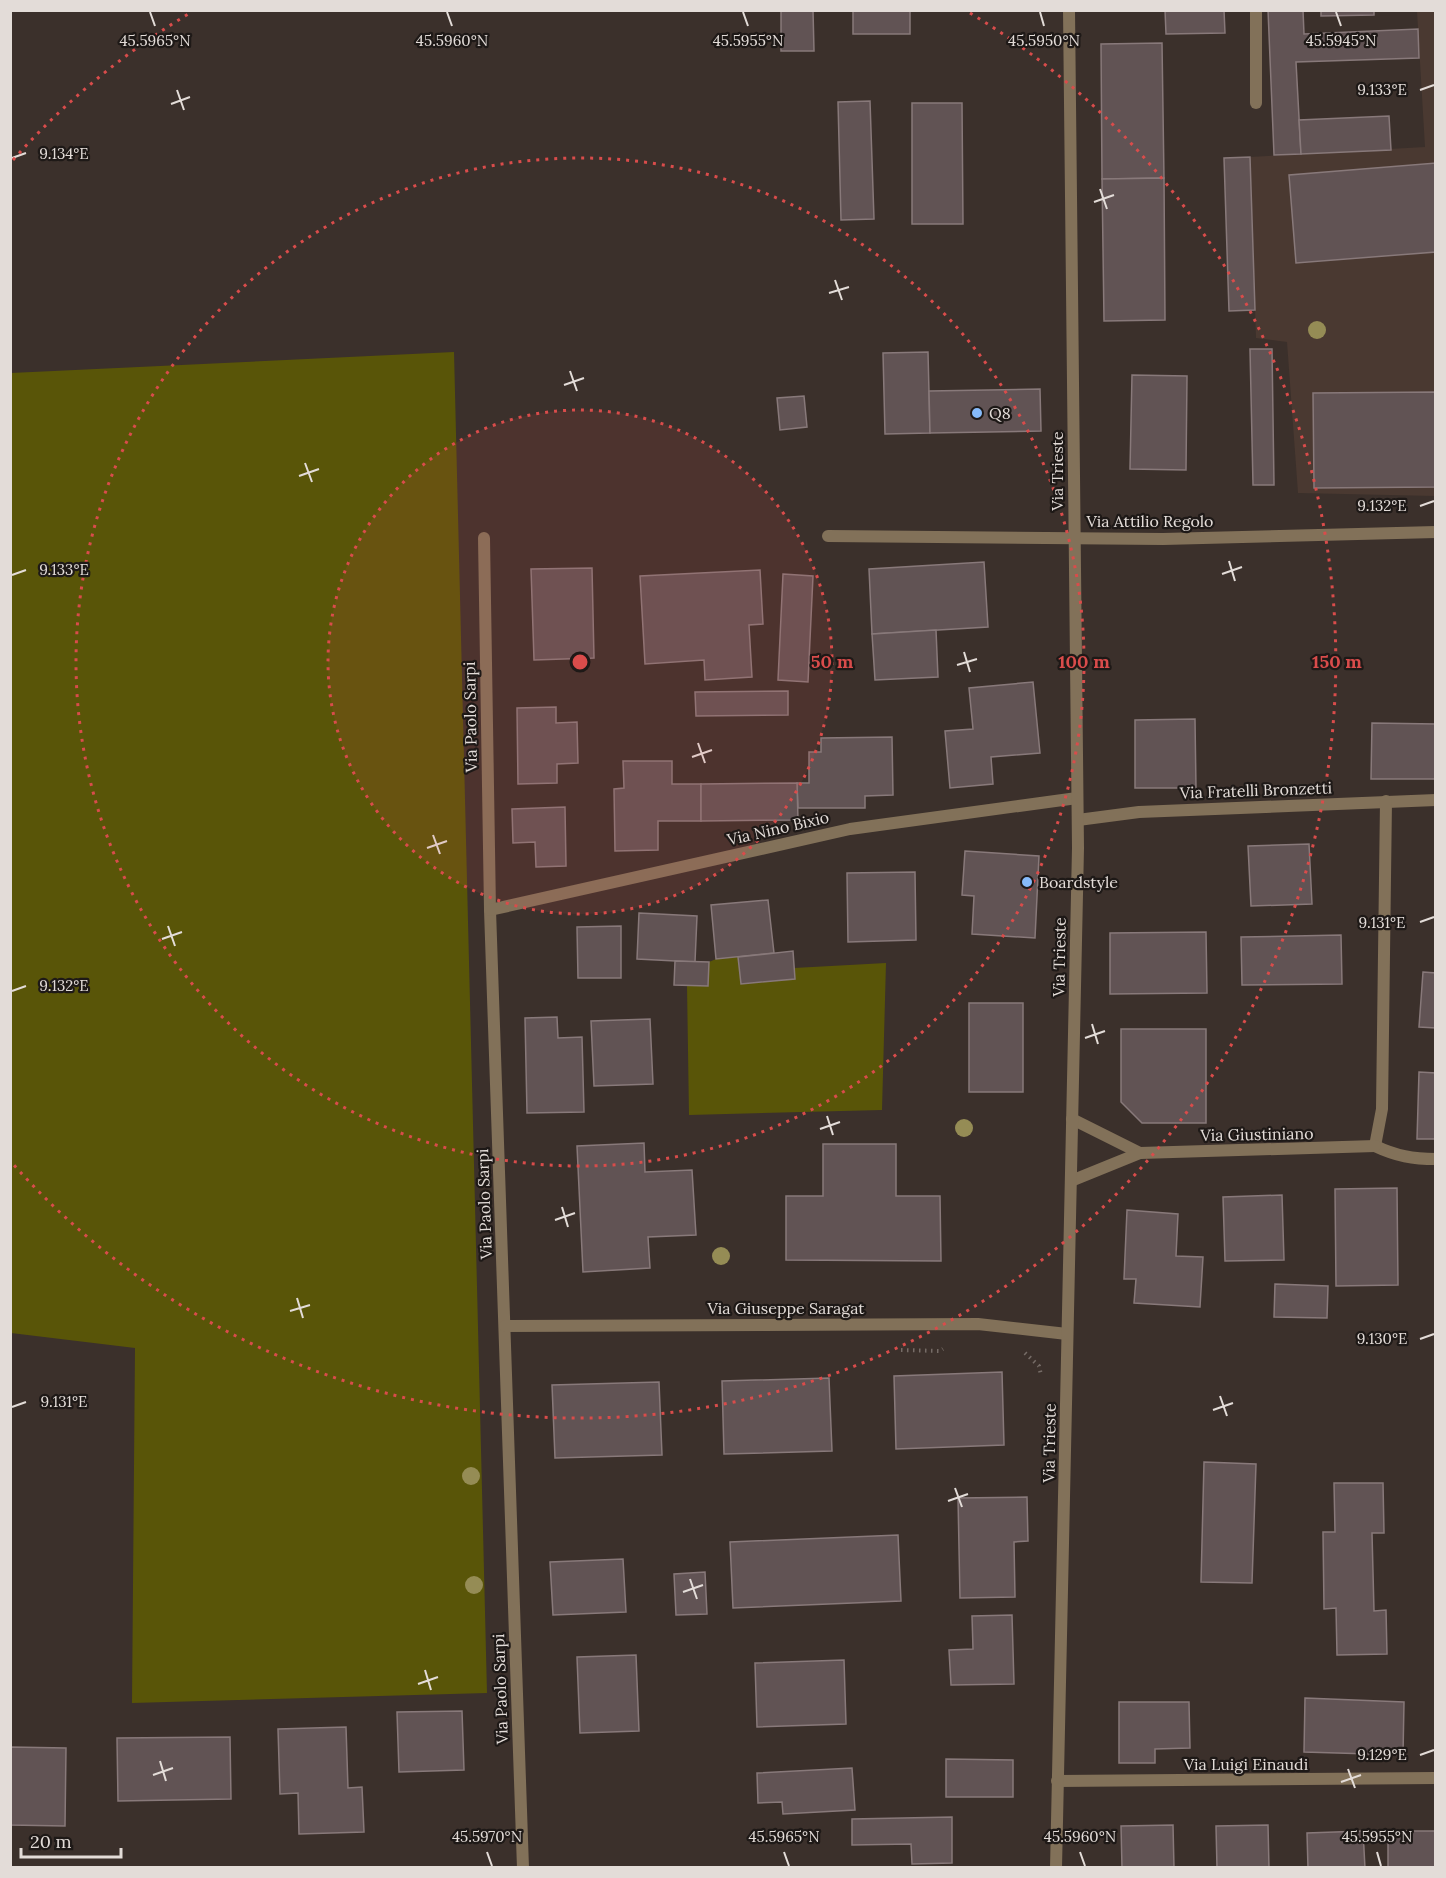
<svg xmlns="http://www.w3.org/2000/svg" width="1446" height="1878" viewBox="0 0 1446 1878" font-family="Lora,serif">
<rect width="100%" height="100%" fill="#3b302b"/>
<path fill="#4a3931" d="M 1417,11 L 1435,11 L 1435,496 L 1298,493 L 1287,342 L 1256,338 L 1250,157 L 1425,147 Z"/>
<g fill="#595508">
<path d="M 454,352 L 487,1693 L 132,1703 L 135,1348 L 11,1333 L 11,373 Z"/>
<path d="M 738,957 L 741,984 L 795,979 L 794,968 L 886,963 L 882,1110 L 689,1115 L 687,985 L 708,986 L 709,962 L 716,959 Z"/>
</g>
<g fill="#615354" stroke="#88797a" stroke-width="1.5">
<path d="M 781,10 L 813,10 L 814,51 L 781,51 Z"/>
<rect x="853" y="10" width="57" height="24"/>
<path d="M 1165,10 L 1224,10 L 1225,33 L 1166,34 Z"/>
<path d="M 1268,10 L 1303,10 L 1304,34 L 1418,29 L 1419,58 L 1296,62 L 1301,154 L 1274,155 Z"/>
<path d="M 1321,10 L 1374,10 L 1374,15 L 1321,16 Z"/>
<path d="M 1162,43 L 1164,178 L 1102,179 L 1101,44 Z"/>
<path d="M 870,101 L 874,219 L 841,220 L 838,102 Z"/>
<path d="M 912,103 L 962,103 L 963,224 L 912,224 Z"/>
<path d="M 1389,116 L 1391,150 L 1301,154 L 1299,120 Z"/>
<path d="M 1250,157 L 1255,310 L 1229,311 L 1224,158 Z"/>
<path d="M 1436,163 L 1436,252 L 1296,263 L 1289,175 Z"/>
<path d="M 1164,178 L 1165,320 L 1104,321 L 1102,179 Z"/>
<path d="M 1250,349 L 1272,349 L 1274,485 L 1253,485 Z"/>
<path d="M 928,352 L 930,433 L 885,434 L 883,353 Z"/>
<path d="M 1132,375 L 1187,376 L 1186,470 L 1130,469 Z"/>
<path d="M 1040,389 L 1041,431 L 930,433 L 929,391 Z"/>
<path d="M 1436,392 L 1436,487 L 1314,488 L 1313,393 Z"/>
<path d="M 804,396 L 807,427 L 780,430 L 777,398 Z"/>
<path d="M 984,562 L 988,627 L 872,634 L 869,569 Z"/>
<path d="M 592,568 L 594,658 L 534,660 L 531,569 Z"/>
<path d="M 760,570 L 763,624 L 749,625 L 752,677 L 705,680 L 704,660 L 645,664 L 640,576 Z"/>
<path d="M 783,574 L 813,576 L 808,682 L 778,680 Z"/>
<path d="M 936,630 L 938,677 L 875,680 L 872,634 Z"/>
<path d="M 1033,682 L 1040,753 L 991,757 L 993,784 L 950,788 L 945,731 L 973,729 L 969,688 Z"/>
<path d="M 788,691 L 788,715 L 696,716 L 695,692 Z"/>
<path d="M 556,707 L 556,723 L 577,722 L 578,763 L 557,764 L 557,783 L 518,784 L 517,708 Z"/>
<path d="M 1195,719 L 1196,788 L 1135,788 L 1135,720 Z"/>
<path d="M 1372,723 L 1436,724 L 1436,779 L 1371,779 Z"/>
<path d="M 892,737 L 893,795 L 865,796 L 865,808 L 798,808 L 797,783 L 809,783 L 809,752 L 821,752 L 821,738 Z"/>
<path d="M 623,761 L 672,761 L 672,784 L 701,784 L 701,821 L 658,821 L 658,850 L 615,851 L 614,789 L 624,788 Z"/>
<path d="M 797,783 L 798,820 L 701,821 L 701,784 Z"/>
<path d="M 565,807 L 566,866 L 536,867 L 535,842 L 513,843 L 512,809 Z"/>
<path d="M 1309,844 L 1312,904 L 1251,906 L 1248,846 Z"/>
<path d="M 965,851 L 1039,856 L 1035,938 L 972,934 L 974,896 L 962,895 Z"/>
<path d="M 915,872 L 916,940 L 848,942 L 847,873 Z"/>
<path d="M 768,900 L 774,953 L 716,959 L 711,905 Z"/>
<path d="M 639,913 L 697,916 L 695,962 L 637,959 Z"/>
<path d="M 621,926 L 621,978 L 578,978 L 577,927 Z"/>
<path d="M 1206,932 L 1207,993 L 1110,994 L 1110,933 Z"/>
<path d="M 1341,935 L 1342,984 L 1242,985 L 1241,937 Z"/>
<path d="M 793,951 L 795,979 L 741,984 L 738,957 Z"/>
<path d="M 675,961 L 709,962 L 708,986 L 674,985 Z"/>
<path d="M 1423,972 L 1436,973 L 1436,1028 L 1419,1027 Z"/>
<rect x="969" y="1003" width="54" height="89"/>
<path d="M 557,1017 L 558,1038 L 582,1037 L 584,1112 L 527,1113 L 525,1018 Z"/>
<path d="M 650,1019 L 653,1084 L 594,1086 L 591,1021 Z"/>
<path d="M 1121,1029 L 1206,1029 L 1206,1123 L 1142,1123 L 1121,1102 Z"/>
<path d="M 1419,1072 L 1436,1073 L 1436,1139 L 1417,1139 Z"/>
<path d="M 644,1143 L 645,1172 L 692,1170 L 696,1235 L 648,1237 L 650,1268 L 583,1272 L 577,1146 Z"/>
<path d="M 823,1144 L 896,1144 L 896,1196 L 940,1196 L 941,1261 L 786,1260 L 786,1196 L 823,1196 Z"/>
<path d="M 1397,1188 L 1398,1285 L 1336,1286 L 1335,1189 Z"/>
<path d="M 1282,1195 L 1284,1260 L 1225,1261 L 1223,1197 Z"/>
<path d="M 1127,1210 L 1178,1214 L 1176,1256 L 1203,1257 L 1200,1307 L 1134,1303 L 1136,1279 L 1124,1279 Z"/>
<path d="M 1275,1284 L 1328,1286 L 1327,1318 L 1274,1317 Z"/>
<path d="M 1002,1372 L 1004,1445 L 896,1449 L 894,1376 Z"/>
<path d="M 829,1378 L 832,1451 L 724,1454 L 722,1381 Z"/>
<path d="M 659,1382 L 662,1455 L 555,1458 L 552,1385 Z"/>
<path d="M 1204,1462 L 1256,1464 L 1252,1583 L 1201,1582 Z"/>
<path d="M 1334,1483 L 1383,1483 L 1384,1533 L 1372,1533 L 1374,1611 L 1386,1610 L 1387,1654 L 1337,1655 L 1336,1608 L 1324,1609 L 1323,1532 L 1335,1532 Z"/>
<path d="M 1027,1497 L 1028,1541 L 1014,1542 L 1015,1597 L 960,1598 L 958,1498 Z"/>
<path d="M 898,1535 L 901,1601 L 733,1608 L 730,1542 Z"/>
<path d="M 623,1559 L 626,1612 L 553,1615 L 550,1562 Z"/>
<path d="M 705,1572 L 707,1614 L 676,1615 L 674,1574 Z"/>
<path d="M 1012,1615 L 1014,1684 L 951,1685 L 949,1650 L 973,1649 L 972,1616 Z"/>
<path d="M 636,1655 L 639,1731 L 580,1733 L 577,1657 Z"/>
<path d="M 844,1660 L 846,1724 L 757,1727 L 755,1663 Z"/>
<path d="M 1305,1698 L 1404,1702 L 1403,1755 L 1304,1752 Z"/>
<path d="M 1119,1702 L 1189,1702 L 1190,1748 L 1155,1749 L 1155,1763 L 1119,1763 Z"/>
<path d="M 462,1711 L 464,1770 L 399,1772 L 397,1712 Z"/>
<path d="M 346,1727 L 348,1788 L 362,1787 L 364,1832 L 299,1834 L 298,1793 L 280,1794 L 278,1729 Z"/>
<path d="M 230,1737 L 231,1799 L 118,1801 L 117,1738 Z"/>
<path d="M 10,1747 L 66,1748 L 65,1826 L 10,1825 Z"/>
<path d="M 946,1759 L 1013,1760 L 1013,1797 L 946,1797 Z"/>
<path d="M 852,1768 L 855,1810 L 783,1814 L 782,1802 L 758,1803 L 757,1773 Z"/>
<path d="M 952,1817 L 952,1863 L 912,1864 L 911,1844 L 852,1845 L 852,1819 Z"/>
<path d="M 1173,1825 L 1174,1868 L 1122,1868 L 1121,1826 Z"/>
<path d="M 1268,1825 L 1269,1868 L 1217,1868 L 1216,1826 Z"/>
<path d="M 1363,1831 L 1365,1868 L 1308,1868 L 1307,1833 Z"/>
<rect x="1388" y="1831" width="48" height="37"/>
</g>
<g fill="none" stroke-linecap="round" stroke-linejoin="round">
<g stroke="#766c67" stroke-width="4" stroke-dasharray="1.5 4.5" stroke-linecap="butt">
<path d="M 901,1350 L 940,1351 L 943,1349"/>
<path d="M 1025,1353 L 1039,1366 L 1041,1375"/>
</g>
<path stroke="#827159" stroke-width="12" d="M 1256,103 L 1256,10"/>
<g stroke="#827159" stroke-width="12">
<path d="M 828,536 L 1163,539 L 1436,532"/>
<path d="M 484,538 L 490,910 L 523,1868"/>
<path d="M 1078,820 L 1139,812 L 1436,800"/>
<path d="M 490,910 L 850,829 L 1077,798"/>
<path d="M 1072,1119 L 1140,1153"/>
<path d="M 1375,1146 L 1382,1109 L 1386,801"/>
<path d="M 1375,1146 C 1396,1156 1413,1159 1436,1159"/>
<path d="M 1071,1181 L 1140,1153 L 1375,1146"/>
<path d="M 505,1326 L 978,1324 L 1067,1334"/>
<path d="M 1057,1781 L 1436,1778"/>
<path d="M 1056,1868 L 1078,848 L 1069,10"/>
</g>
</g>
<g fill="#958c55">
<circle cx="1317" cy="330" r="9"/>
<circle cx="964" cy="1128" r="9"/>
<circle cx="721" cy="1256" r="9"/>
<circle cx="471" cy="1476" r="9"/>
<circle cx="474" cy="1585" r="9"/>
</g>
<path fill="none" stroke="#e3dcd8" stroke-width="2" d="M 150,12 L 155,26M 447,12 L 452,26M 743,12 L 748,26M 1040,12 L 1044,26M 1336,12 L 1341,26M 177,90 L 184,110M 1420,90 L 1434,85M 171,104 L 190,97M 12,158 L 26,153M 1100,189 L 1107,209M 1094,202 L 1114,195M 835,280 L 842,300M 829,293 L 849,287M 570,371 L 577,391M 564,385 L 584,378M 305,463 L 312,482M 299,476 L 319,469M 1420,506 L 1434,501M 1229,561 L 1235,581M 1222,574 L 1242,567M 12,575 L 26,570M 964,652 L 970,672M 957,665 L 977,659M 698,743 L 705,763M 692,757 L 712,750M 433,835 L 440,854M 427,848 L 447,841M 1420,922 L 1434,917M 168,926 L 175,946M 162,939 L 182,932M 12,991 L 26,986M 1092,1024 L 1098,1044M 1085,1038 L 1105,1031M 827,1116 L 833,1135M 820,1129 L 840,1122M 562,1207 L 568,1227M 555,1220 L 575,1213M 297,1298 L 303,1318M 290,1311 L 310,1305M 1420,1339 L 1434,1334M 1220,1396 L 1227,1416M 12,1407 L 26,1402M 1213,1410 L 1233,1403M 955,1488 L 962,1507M 948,1501 L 968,1494M 690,1579 L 697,1599M 683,1592 L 703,1585M 425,1670 L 431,1690M 418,1684 L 438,1677M 1420,1755 L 1434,1750M 160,1761 L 166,1781M 1348,1769 L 1355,1788M 153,1775 L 173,1768M 1341,1782 L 1361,1775M 487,1852 L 492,1866M 784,1852 L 789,1866M 1080,1852 L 1085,1866M 1377,1852 L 1381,1866"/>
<circle cx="580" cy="662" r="252" fill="#d94c4b" fill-opacity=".12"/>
<g fill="none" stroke="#d94c4b" stroke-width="3" stroke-dasharray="3 6">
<circle cx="580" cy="662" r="252"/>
<circle cx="580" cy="662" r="504"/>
<path d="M13 160A757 757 0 0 1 190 13M970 13A757 757 0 1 1 13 1164"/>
</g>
<g fill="#86bbfb" stroke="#1e1917" stroke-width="2">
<circle cx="977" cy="413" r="6"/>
<circle cx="1027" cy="882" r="6"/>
</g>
<g text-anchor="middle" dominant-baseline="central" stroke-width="4.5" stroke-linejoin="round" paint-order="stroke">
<g font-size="16" fill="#e3dcd8" stroke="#1e1917" text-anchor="start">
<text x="989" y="413">Q8</text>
<text x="1039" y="882">Boardstyle</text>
</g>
<g font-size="16" fill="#e3dcd8" stroke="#1e1917">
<text transform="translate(1057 471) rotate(-90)">Via Trieste</text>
<text x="1150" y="521">Via Attilio Regolo</text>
<text transform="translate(470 717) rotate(-91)">Via Paolo Sarpi</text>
<text transform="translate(1256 790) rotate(-2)">Via Fratelli Bronzetti</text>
<text transform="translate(778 828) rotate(-13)">Via Nino Bixio</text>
<text transform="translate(1059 957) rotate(-89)">Via Trieste</text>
<text transform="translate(1257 1134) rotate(-1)">Via Giustiniano</text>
<text transform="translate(484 1204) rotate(-92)">Via Paolo Sarpi</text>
<text x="786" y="1308">Via Giuseppe Saragat</text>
<text transform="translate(1049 1443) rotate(-89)">Via Trieste</text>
<text transform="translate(500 1689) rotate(-92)">Via Paolo Sarpi</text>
<text x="1246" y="1764">Via Luigi Einaudi</text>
</g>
</g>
<g font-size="15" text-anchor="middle" fill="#e3dcd8" stroke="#1e1917" stroke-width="4.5" stroke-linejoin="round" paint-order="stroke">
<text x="155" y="46">45.5965°N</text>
<text x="452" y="46">45.5960°N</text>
<text x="748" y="46">45.5955°N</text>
<text x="1044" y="46">45.5950°N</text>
<text x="1341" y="46">45.5945°N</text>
<text x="1382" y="95">9.133°E</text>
<text x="64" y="159">9.134°E</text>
<text x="1382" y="511">9.132°E</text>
<text x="64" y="575">9.133°E</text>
<text x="1382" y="928">9.131°E</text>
<text x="64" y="991">9.132°E</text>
<text x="1382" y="1344">9.130°E</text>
<text x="64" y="1407">9.131°E</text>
<text x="1382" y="1760">9.129°E</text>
<text x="487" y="1842">45.5970°N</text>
<text x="784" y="1842">45.5965°N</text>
<text x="1080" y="1842">45.5960°N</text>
<text x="1377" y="1842">45.5955°N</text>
</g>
<circle cx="580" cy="662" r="9" fill="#d94c4b" stroke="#1e1917" stroke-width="3"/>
<g font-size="18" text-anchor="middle" font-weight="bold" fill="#d94c4b" stroke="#1e1917" stroke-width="4.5" stroke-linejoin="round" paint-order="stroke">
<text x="832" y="668">50 m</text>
<text x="1084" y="668">100 m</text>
<text x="1337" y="668">150 m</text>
</g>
<rect width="1446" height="1878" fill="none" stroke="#e3dcd8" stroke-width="24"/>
<path d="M21 1848v9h100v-9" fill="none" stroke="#e3dcd8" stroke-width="3"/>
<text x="30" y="1848" font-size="18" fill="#e3dcd8" stroke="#1e1917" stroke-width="4.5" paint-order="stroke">20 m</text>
</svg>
